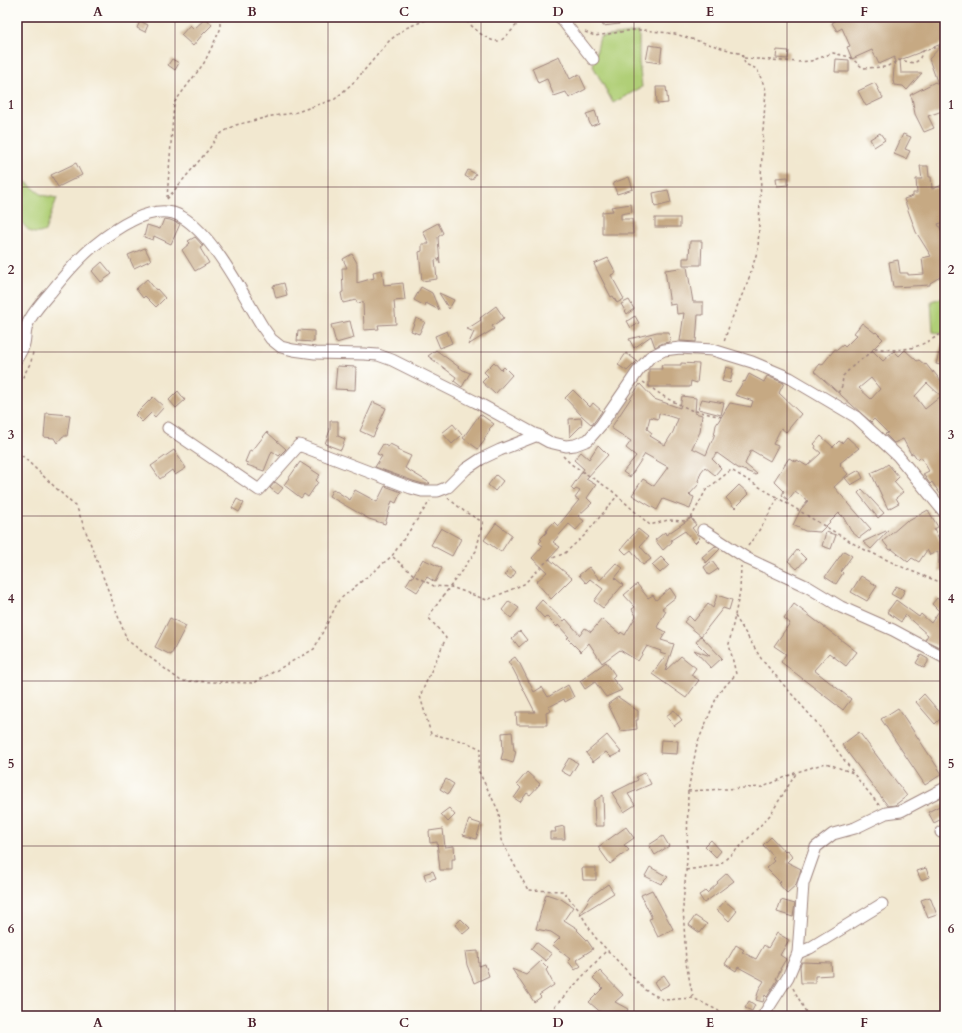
<svg xmlns="http://www.w3.org/2000/svg" width="962" height="1033" viewBox="0 0 962 1033" font-family="Cardo,serif">
<rect width="100%" height="100%" fill="#fdfcf7"/>
<filter id="ink" filterUnits="userSpaceOnUse"><feTurbulence type="fractalNoise" baseFrequency=".025" numOctaves="2"/><feDisplacementMap in="SourceGraphic" scale="8" xChannelSelector="R" yChannelSelector="G"/><feConvolveMatrix kernelMatrix="1 2 1 2 8 2 1 2 1" color-interpolation-filters="sRGB"/></filter>
<filter id="wash" filterUnits="userSpaceOnUse"><feTurbulence type="fractalNoise" baseFrequency=".012" numOctaves="4" result="noise"/><feDisplacementMap in="SourceGraphic" scale="16" xChannelSelector="R" yChannelSelector="G"/><feGaussianBlur stdDeviation="0.9" result="paint"/><feColorMatrix in="noise" values="0 0 0 0 0 0 0 0 0 0 0 0 0 0 0 0 0 1.4 0 .05"/><feComposite in="paint" operator="in"/></filter>
<g filter="url(#wash)">
<rect width="100%" height="100%" fill="#f2e8d0"/>
<g fill="#b0cf77" stroke="#7d7751">
<path d="M 639,32 L 639,62 L 642,87 L 613,103 L 593,66 L 600,37 Z"/>
<path d="M 17,179 L 26,182 L 42,195 L 57,198 L 45,231 C 31,238 26,227 17,217 Z"/>
<path d="M 945,297 L 945,334 L 933,332 L 931,301 Z"/>
</g>
<g id="blocks">
<g fill="#c6a983" fill-rule="evenodd">
<path d="M 602,17 L 619,17 L 619,24 L 603,26 Z"/>
<path d="M 833,17 L 945,17 L 945,110 L 928,116 L 934,128 L 924,132 L 915,114 L 912,98 L 910,95 L 935,82 L 938,84 L 929,59 L 944,43 L 900,60 L 901,73 L 922,73 L 907,90 L 903,86 L 894,85 L 893,80 L 895,57 L 879,64 L 872,50 L 852,59 L 847,47 L 850,46 L 842,28 L 837,31 L 832,23 L 835,21 Z"/>
<path d="M 206,18 L 212,25 L 202,35 L 193,46 L 181,35 L 190,25 L 194,29 Z"/>
<path d="M 140,21 L 148,25 L 145,32 L 137,28 Z"/>
<path d="M 649,45 L 662,47 L 660,63 L 646,61 Z"/>
<path d="M 777,50 L 789,51 L 788,59 L 776,58 Z"/>
<path d="M 559,56 L 570,79 L 579,74 L 586,89 L 569,98 L 566,92 L 554,96 L 547,79 L 538,83 L 532,68 Z"/>
<path d="M 172,59 L 179,63 L 175,70 L 168,65 Z"/>
<path d="M 836,59 L 849,60 L 849,72 L 835,72 Z"/>
<path d="M 875,83 L 883,98 L 866,106 L 858,91 Z"/>
<path d="M 656,87 L 666,87 L 668,103 L 657,104 Z"/>
<path d="M 595,111 L 599,123 L 591,126 L 586,114 Z"/>
<path d="M 880,133 L 885,140 L 874,147 L 870,139 Z"/>
<path d="M 903,134 L 911,137 L 905,149 L 910,151 L 906,159 L 894,154 Z"/>
<path d="M 76,163 L 82,175 L 58,187 L 51,175 Z"/>
<path d="M 920,166 L 928,166 L 929,177 L 931,177 L 932,189 L 945,184 L 945,222 L 938,224 L 945,238 L 945,274 L 930,283 L 930,285 L 893,287 L 889,262 L 898,260 L 900,273 L 908,273 L 908,275 L 924,274 L 922,258 L 931,256 L 916,232 L 904,199 L 913,196 L 913,193 L 917,193 L 916,179 L 922,179 Z"/>
<path d="M 468,170 L 476,174 L 472,180 L 465,176 Z"/>
<path d="M 629,177 L 633,189 L 617,194 L 613,183 Z"/>
<path d="M 788,177 L 788,185 L 777,186 L 776,178 Z"/>
<path d="M 668,190 L 671,203 L 655,207 L 653,193 Z"/>
<path d="M 631,204 L 632,212 L 621,214 L 621,219 L 632,219 L 633,234 L 602,234 L 602,212 L 613,211 L 611,207 Z"/>
<rect x="655" y="218" width="25" height="9"/>
<path d="M 164,219 L 170,220 L 180,224 L 171,244 L 154,236 L 153,240 L 144,237 L 147,225 L 160,229 Z"/>
<path d="M 438,223 L 443,233 L 438,237 L 440,264 L 438,259 L 435,260 L 437,279 L 422,281 L 419,252 L 422,251 L 422,244 L 429,244 L 423,231 Z"/>
<path d="M 195,237 L 203,246 L 200,248 L 209,263 L 195,271 L 182,250 L 190,243 L 188,241 Z"/>
<path d="M 690,241 L 702,241 L 701,265 L 683,265 L 683,258 L 689,258 Z"/>
<path d="M 145,248 L 151,260 L 134,268 L 128,255 Z"/>
<path d="M 352,254 L 357,263 L 357,283 L 374,278 L 373,272 L 382,270 L 384,285 L 403,283 L 405,300 L 394,301 L 396,324 L 378,325 L 379,329 L 364,330 L 363,302 L 357,303 L 356,300 L 343,303 L 341,293 L 343,292 L 342,268 L 347,268 L 343,259 Z"/>
<path d="M 608,258 L 616,273 L 611,275 L 624,299 L 617,303 L 613,296 L 611,297 L 594,264 Z"/>
<path d="M 102,262 L 112,274 L 101,282 L 92,271 Z"/>
<path d="M 687,267 L 693,302 L 703,302 L 703,315 L 698,315 L 696,342 L 680,341 L 684,313 L 677,314 L 676,304 L 670,305 L 665,270 Z"/>
<path d="M 147,279 L 156,290 L 157,289 L 165,298 L 156,307 L 145,296 L 143,298 L 136,289 Z"/>
<path d="M 284,283 L 287,295 L 276,298 L 273,286 Z"/>
<path d="M 421,287 L 432,293 L 439,310 L 426,303 L 425,306 L 414,300 Z"/>
<path d="M 439,293 L 454,300 L 449,309 Z"/>
<path d="M 629,300 L 634,309 L 627,314 L 621,304 Z"/>
<path d="M 496,306 L 504,318 L 492,326 L 494,329 L 468,345 L 474,332 L 467,329 L 481,320 L 480,318 Z"/>
<path d="M 635,316 L 639,323 L 631,328 L 627,321 Z"/>
<path d="M 416,318 L 425,322 L 419,334 L 411,331 Z"/>
<path d="M 350,321 L 354,338 L 336,343 L 331,325 Z"/>
<path d="M 862,323 L 875,333 L 876,332 L 883,339 L 872,350 L 883,361 L 894,351 L 899,356 L 905,350 L 917,361 L 919,360 L 925,365 L 926,364 L 933,373 L 933,371 L 945,386 L 945,501 L 932,482 L 930,484 L 923,474 L 929,471 L 921,457 L 918,460 L 913,453 L 911,454 L 903,439 L 894,443 L 885,434 L 888,433 L 874,419 L 871,422 L 814,371 L 820,364 L 822,365 L 835,349 L 837,350 L 843,345 L 845,347 L 857,335 L 854,333 ZM 871,378 L 880,389 L 871,399 L 859,388 ZM 927,383 L 941,396 L 925,409 L 915,396 Z"/>
<path d="M 298,330 L 314,331 L 314,342 L 297,341 Z"/>
<path d="M 447,331 L 452,343 L 440,348 L 435,336 Z"/>
<path d="M 669,332 L 670,342 L 663,343 L 655,347 L 651,336 L 634,348 L 629,339 L 657,332 Z"/>
<path d="M 943,339 L 945,339 L 945,366 L 936,364 Z"/>
<path d="M 436,350 L 463,370 L 470,373 L 462,387 L 454,381 L 456,377 L 428,356 Z"/>
<path d="M 626,353 L 637,361 L 627,371 L 618,365 Z"/>
<path d="M 494,362 L 501,370 L 504,367 L 512,375 L 495,394 L 482,382 L 488,376 L 484,372 Z"/>
<path d="M 681,363 L 699,364 L 697,383 L 691,381 L 690,387 L 649,387 L 649,369 L 662,369 L 661,365 L 681,365 Z"/>
<path d="M 337,366 L 356,367 L 355,390 L 335,389 Z"/>
<path d="M 726,367 L 733,369 L 730,383 L 722,381 Z"/>
<path d="M 749,374 L 764,382 L 767,376 L 784,383 L 779,393 L 801,414 L 786,432 L 781,428 L 773,444 L 778,446 L 770,461 L 751,450 L 745,464 L 757,474 L 756,475 L 738,468 L 717,453 L 712,459 L 721,468 L 715,475 L 705,467 L 701,472 L 698,481 L 700,483 L 689,495 L 694,497 L 690,509 L 663,499 L 657,510 L 632,495 L 643,479 L 654,486 L 668,467 L 645,454 L 630,477 L 623,472 L 636,456 L 626,448 L 631,441 L 611,428 L 640,384 L 654,399 L 680,408 L 682,396 L 696,398 L 695,413 L 702,415 L 700,432 L 692,448 L 706,455 L 714,436 L 716,425 L 730,403 L 751,407 L 753,401 L 735,395 L 744,381 L 745,382 ZM 659,413 L 678,419 L 673,432 L 665,445 L 650,436 L 652,433 L 647,429 L 650,417 L 658,419 Z"/>
<path d="M 573,390 L 590,407 L 593,403 L 602,411 L 592,425 L 583,417 L 565,398 Z"/>
<path d="M 178,391 L 185,400 L 176,408 L 169,400 Z"/>
<path d="M 153,397 L 164,407 L 155,417 L 151,413 L 142,422 L 135,415 Z"/>
<path d="M 702,399 L 724,403 L 721,415 L 698,409 Z"/>
<path d="M 373,402 L 386,408 L 373,437 L 360,431 Z"/>
<path d="M 46,413 L 70,415 L 67,436 L 63,436 L 57,443 L 54,438 L 44,437 Z"/>
<path d="M 480,414 L 494,424 L 489,429 L 490,430 L 484,439 L 485,440 L 478,449 L 463,438 Z"/>
<path d="M 581,418 L 582,426 L 580,427 L 570,437 L 569,419 Z"/>
<path d="M 330,421 L 338,421 L 338,436 L 345,439 L 341,450 L 325,444 L 330,430 Z"/>
<path d="M 453,424 L 462,435 L 452,444 L 442,433 Z"/>
<path d="M 267,432 L 286,449 L 279,456 L 272,451 L 264,471 L 247,465 L 248,463 L 245,462 L 250,450 L 252,451 Z"/>
<path d="M 821,436 L 833,447 L 839,441 L 842,443 L 847,437 L 859,448 L 840,463 L 841,464 L 840,465 L 848,474 L 834,487 L 871,529 L 859,538 L 851,531 L 842,515 L 842,516 L 839,513 L 820,532 L 805,531 L 793,525 L 801,509 L 808,501 L 795,491 L 788,500 L 782,495 L 784,491 L 774,481 L 789,458 L 796,462 L 797,460 L 807,466 L 821,453 L 815,448 L 816,446 L 814,444 Z"/>
<path d="M 383,444 L 388,447 L 390,444 L 398,448 L 397,450 L 411,456 L 405,468 L 430,483 L 429,484 L 423,484 L 413,481 L 375,467 L 382,456 L 377,454 Z"/>
<path d="M 598,445 L 608,455 L 586,479 L 596,485 L 587,498 L 592,503 L 578,516 L 584,521 L 576,530 L 569,524 L 553,542 L 560,547 L 549,559 L 572,578 L 551,599 L 536,582 L 547,572 L 532,558 L 543,546 L 539,543 L 542,540 L 540,539 L 547,532 L 546,531 L 554,522 L 558,526 L 579,500 L 575,498 L 580,491 L 576,489 L 574,491 L 571,488 L 584,469 L 574,460 L 581,452 L 589,459 Z"/>
<path d="M 174,450 L 186,468 L 175,475 L 172,470 L 160,479 L 151,466 Z"/>
<path d="M 300,462 L 320,475 L 316,480 L 318,482 L 308,497 L 304,494 L 301,498 L 284,485 Z"/>
<path d="M 888,464 L 899,477 L 894,482 L 903,492 L 896,498 L 899,503 L 888,509 L 871,473 L 884,467 Z"/>
<path d="M 859,470 L 863,478 L 851,485 L 845,478 Z"/>
<path d="M 496,475 L 503,481 L 495,491 L 488,485 Z"/>
<path d="M 275,482 L 283,488 L 278,494 L 270,488 Z"/>
<path d="M 739,485 L 749,494 L 735,508 L 726,498 Z"/>
<path d="M 385,486 L 401,492 L 396,503 L 392,501 L 385,524 L 369,519 L 329,496 L 333,489 L 350,500 L 355,490 L 377,502 Z"/>
<path d="M 862,489 L 884,513 L 878,518 L 858,493 Z"/>
<path d="M 237,499 L 244,503 L 239,512 L 232,508 Z"/>
<path d="M 928,510 L 938,527 L 934,529 L 945,550 L 945,571 L 939,571 L 938,551 L 930,555 L 927,550 L 919,562 L 912,558 L 908,562 L 892,549 L 890,550 L 883,541 L 906,521 L 907,522 Z"/>
<path d="M 691,518 L 696,525 L 692,528 L 700,538 L 695,543 L 685,531 L 671,540 L 672,542 L 663,550 L 655,540 L 665,532 L 666,535 Z"/>
<path d="M 496,523 L 512,535 L 501,552 L 484,540 Z"/>
<path d="M 441,528 L 461,539 L 452,556 L 431,545 Z"/>
<path d="M 638,529 L 648,537 L 640,546 L 651,559 L 643,565 L 631,550 L 626,554 L 621,549 Z"/>
<path d="M 888,530 L 888,531 L 871,549 L 863,542 Z"/>
<path d="M 826,532 L 836,535 L 831,549 L 822,546 Z"/>
<path d="M 715,546 L 720,549 L 706,563 L 702,557 Z"/>
<path d="M 797,550 L 806,559 L 797,569 L 788,561 Z"/>
<path d="M 844,551 L 852,556 L 841,571 L 843,573 L 836,584 L 825,577 Z"/>
<path d="M 661,557 L 669,565 L 660,573 L 652,565 Z"/>
<path d="M 423,559 L 442,568 L 435,582 L 427,577 L 417,592 L 406,585 L 411,577 L 412,578 Z"/>
<path d="M 712,561 L 718,569 L 709,575 L 704,567 Z"/>
<path d="M 616,563 L 623,568 L 615,578 L 623,585 L 603,608 L 594,601 L 603,589 L 590,579 L 586,583 L 579,575 L 589,567 L 600,580 Z"/>
<path d="M 510,567 L 516,572 L 511,579 L 505,575 Z"/>
<path d="M 861,576 L 877,586 L 867,601 L 851,592 Z"/>
<path d="M 637,584 L 648,598 L 653,595 L 656,600 L 670,588 L 676,597 L 662,608 L 666,611 L 657,627 L 666,632 L 661,640 L 674,644 L 665,671 L 681,656 L 696,668 L 691,675 L 699,680 L 686,698 L 652,674 L 666,655 L 660,653 L 661,651 L 647,646 L 638,661 L 620,650 L 602,663 L 589,643 L 581,652 L 567,638 L 569,637 L 558,625 L 557,627 L 546,616 L 544,618 L 535,608 L 542,600 L 564,621 L 566,619 L 580,635 L 585,628 L 591,632 L 602,619 L 620,634 L 621,632 L 625,635 L 636,616 L 632,609 L 635,607 L 624,595 Z"/>
<path d="M 896,586 L 905,590 L 900,599 L 891,594 Z"/>
<path d="M 717,595 L 732,600 L 729,610 L 723,608 L 701,636 L 684,622 L 689,616 L 694,621 L 708,604 L 713,608 Z"/>
<path d="M 937,598 L 943,604 L 945,601 L 945,639 L 939,647 L 925,640 L 928,635 L 905,615 L 901,622 L 887,612 L 896,600 L 919,617 L 921,614 L 931,623 L 939,611 L 932,604 Z"/>
<path d="M 509,601 L 519,608 L 511,618 L 502,610 Z"/>
<path d="M 794,604 L 857,652 L 846,666 L 829,653 L 814,670 L 851,699 L 843,710 L 781,662 L 786,654 L 774,646 L 790,623 L 784,618 Z"/>
<path d="M 170,618 L 186,626 L 171,655 L 155,647 Z"/>
<path d="M 520,631 L 527,640 L 519,647 L 512,638 Z"/>
<path d="M 701,636 L 722,658 L 711,668 L 694,650 L 710,656 L 696,642 Z"/>
<path d="M 921,655 L 928,659 L 928,662 L 924,668 L 916,663 Z"/>
<path d="M 515,657 L 520,664 L 534,692 L 542,687 L 548,697 L 568,685 L 574,697 L 565,702 L 564,699 L 549,707 L 551,711 L 546,713 L 547,725 L 517,725 L 516,712 L 535,712 L 513,669 L 508,662 Z"/>
<path d="M 606,662 L 615,675 L 612,678 L 622,690 L 606,697 L 595,682 L 585,689 L 580,681 Z"/>
<path d="M 924,694 L 943,716 L 935,724 L 916,702 Z"/>
<path d="M 618,697 L 638,711 L 638,720 L 636,720 L 637,729 L 621,731 L 608,704 Z"/>
<path d="M 898,708 L 942,774 L 925,785 L 881,719 Z"/>
<path d="M 674,710 L 682,720 L 674,726 L 666,716 Z"/>
<path d="M 512,732 L 514,750 L 516,751 L 513,763 L 501,759 L 503,752 L 502,733 Z"/>
<path d="M 859,732 L 907,796 L 895,805 L 888,806 L 842,745 Z"/>
<path d="M 607,735 L 621,752 L 611,757 L 606,752 L 593,762 L 586,753 Z"/>
<path d="M 661,740 L 678,741 L 677,754 L 660,753 Z"/>
<path d="M 569,758 L 578,763 L 570,776 L 561,771 Z"/>
<path d="M 527,772 L 540,784 L 530,795 L 527,793 L 520,802 L 514,798 L 521,788 L 517,784 Z"/>
<path d="M 645,772 L 651,784 L 628,794 L 635,805 L 624,812 L 612,793 L 638,780 L 636,777 Z"/>
<path d="M 446,779 L 454,784 L 448,794 L 440,789 Z"/>
<path d="M 603,795 L 604,826 L 595,826 L 594,801 Z"/>
<path d="M 945,803 L 945,817 L 934,823 L 928,812 Z"/>
<path d="M 449,808 L 455,815 L 448,822 L 441,814 Z"/>
<path d="M 469,820 L 481,824 L 476,839 L 463,835 Z"/>
<path d="M 564,826 L 565,839 L 550,839 L 550,832 L 556,832 L 555,828 Z"/>
<path d="M 626,827 L 634,838 L 624,845 L 629,850 L 610,864 L 598,847 Z"/>
<path d="M 443,829 L 445,847 L 454,846 L 455,859 L 452,859 L 452,870 L 440,870 L 437,842 L 430,843 L 429,831 Z"/>
<path d="M 663,836 L 669,846 L 655,855 L 649,845 Z"/>
<path d="M 771,837 L 785,852 L 787,850 L 792,857 L 787,862 L 801,869 L 796,885 L 787,893 L 778,883 L 780,882 L 766,868 L 774,861 L 772,859 L 774,857 L 763,845 Z"/>
<path d="M 711,840 L 721,851 L 716,857 L 705,846 Z"/>
<path d="M 650,867 L 668,877 L 661,884 L 645,876 Z"/>
<path d="M 582,868 L 596,868 L 596,880 L 583,880 Z"/>
<path d="M 926,868 L 929,877 L 921,880 L 917,871 Z"/>
<path d="M 433,871 L 436,878 L 426,881 L 424,874 Z"/>
<path d="M 727,873 L 734,881 L 704,903 L 699,895 L 705,891 L 707,893 L 718,883 L 717,882 Z"/>
<path d="M 608,884 L 614,893 L 579,915 L 591,896 Z"/>
<path d="M 652,890 L 673,929 L 658,937 L 649,919 L 652,918 L 641,895 Z"/>
<path d="M 546,894 L 561,899 L 573,907 L 564,920 L 578,929 L 577,930 L 587,940 L 593,949 L 576,960 L 581,966 L 575,970 L 568,961 L 570,959 L 553,945 L 560,938 L 551,932 L 536,929 Z"/>
<path d="M 930,897 L 937,915 L 928,918 L 921,900 Z"/>
<path d="M 781,900 L 795,904 L 793,917 L 777,912 Z"/>
<path d="M 725,901 L 737,911 L 729,921 L 717,910 Z"/>
<path d="M 695,916 L 707,924 L 700,933 L 689,925 Z"/>
<path d="M 461,919 L 470,928 L 463,934 L 455,925 Z"/>
<path d="M 777,933 L 789,940 L 780,955 L 786,959 L 780,969 L 781,969 L 776,979 L 778,979 L 767,997 L 765,995 L 763,1002 L 756,1000 L 759,989 L 764,981 L 738,967 L 736,971 L 725,964 L 736,945 L 744,950 L 742,952 L 756,959 L 764,945 L 768,948 Z"/>
<path d="M 536,942 L 552,954 L 546,961 L 531,949 Z"/>
<path d="M 478,951 L 479,966 L 485,964 L 489,976 L 474,983 L 467,965 L 465,952 Z"/>
<path d="M 541,961 L 548,968 L 546,970 L 554,985 L 539,995 L 541,997 L 534,1002 L 512,969 L 526,975 Z"/>
<path d="M 802,962 L 831,963 L 832,975 L 815,976 L 815,983 L 801,983 L 800,966 Z"/>
<path d="M 600,971 L 623,995 L 615,1002 L 628,1009 L 625,1016 L 605,1016 L 589,1002 L 603,988 L 593,978 Z"/>
<path d="M 664,975 L 670,984 L 659,990 L 654,982 Z"/>
<path d="M 749,1001 L 755,1005 L 752,1011 L 745,1008 Z"/>
</g>
</g>
</g>
<g filter="url(#ink)">
<use href="#blocks" fill-opacity="0" stroke="#9e847e" stroke-width="1"/>
<g fill="none" stroke-linecap="round" stroke-linejoin="round">
<defs>
<g id="minor">
<path d="M 560,17 L 593,59"/>
<path d="M 17,358 C 19,354 22,351 23,347 C 26,340 24,331 28,323 C 33,312 43,301 51,292 C 63,277 80,257 95,245 C 115,229 155,200 182,217 C 215,237 243,295 264,329 L 271,339 L 281,347 L 293,350 L 315,353 L 364,354 L 378,355 L 392,360 L 476,402 L 549,442 L 566,446 L 575,445 L 588,440 L 601,425 L 638,371 L 650,357 L 664,350 L 680,348 L 713,350 L 752,362 L 790,378 L 856,417 L 898,456 L 945,513"/>
<path d="M 168,428 L 259,490 L 299,445 L 411,488 L 422,491 L 438,491 L 448,487 L 466,469 L 481,459 L 500,450 L 538,435"/>
<path d="M 703,530 L 748,559 L 808,587 L 841,607 L 893,630 L 945,658"/>
<path d="M 941,832 L 945,830"/>
<path d="M 798,953 L 810,948 L 882,904"/>
<path d="M 763,1016 L 788,977 L 798,953 L 803,884 L 816,847 L 833,834 L 855,828 L 886,813 L 901,811 L 945,788"/>
</g>
</defs>
<use href="#minor" stroke="#9e847e" stroke-width="13"/>
<g stroke="#9e847e" stroke-width="1.5" stroke-dasharray="3 3" stroke-linecap="butt">
<path d="M 462,17 C 471,24 492,50 504,38 C 511,32 517,24 524,17"/>
<path d="M 585,32 L 595,36 L 633,30 L 645,30 L 675,34 L 742,54 L 745,64 L 757,69 L 766,90 L 763,131 L 758,249 L 748,281 L 730,323 L 724,342"/>
<path d="M 744,58 L 798,62 L 811,61 L 833,53 L 850,57 L 863,68 L 886,67 L 899,60 L 914,63 L 919,60 L 923,51 L 945,45"/>
<path d="M 167,198 L 174,103 L 204,63 L 220,30 L 220,23 L 224,17"/>
<path d="M 167,199 L 209,149 L 217,137 L 223,132 L 236,125 L 272,116 L 294,113 L 335,99 L 356,80 L 390,40 L 406,28 L 433,17"/>
<path d="M 643,382 L 666,398 L 691,410 L 722,417"/>
<path d="M 17,388 L 31,362 L 33,352"/>
<path d="M 838,393 L 842,386 L 843,376 L 854,365 L 876,348 C 905,353 922,347 945,331"/>
<path d="M 17,451 L 77,508 L 127,640 L 181,681 L 254,683 L 314,649 L 339,600 L 392,556 L 430,501"/>
<path d="M 563,456 L 571,464 L 611,490 L 650,525 L 668,520 L 684,521 L 691,518 L 696,523"/>
<path d="M 448,498 L 465,512 L 483,522 L 476,551 L 428,617 L 446,638 L 420,696 L 431,734 L 466,742 L 481,749 L 478,770 L 499,812 L 501,840 L 528,890 L 563,891 L 578,909 L 594,936 L 645,990 L 664,1000 L 693,998 L 729,1016"/>
<path d="M 691,518 L 706,490 L 731,470 L 778,498"/>
<path d="M 748,546 L 762,526 L 778,498 L 861,548 L 911,571 L 945,584"/>
<path d="M 393,557 L 415,576 L 434,586 L 451,587 L 487,600 L 524,584 L 548,560 L 565,553 L 585,535 L 617,496"/>
<path d="M 735,616 L 762,660 L 817,723 L 853,772"/>
<path d="M 688,791 L 763,787 L 797,772 L 826,763 L 853,773 L 879,805"/>
<path d="M 686,870 L 719,865 L 742,845 L 770,815 L 797,772"/>
<path d="M 793,988 L 808,1016"/>
<path d="M 693,997 L 686,963 L 683,905 L 687,860 L 688,791 L 697,744 L 718,694 L 736,674 L 729,644 L 740,591 L 741,566"/>
<path d="M 546,1016 L 607,950"/>
</g>
<use href="#minor" stroke="#fff" stroke-width="11"/>
</g>
</g>
<path fill="none" stroke="#4a1f2b" stroke-width="1" stroke-opacity="0.55" d="M 175,17 L 175,1016M 328,17 L 328,1016M 481,17 L 481,1016M 634,17 L 634,1016M 787,17 L 787,1016M 17,187 L 945,187M 17,352 L 945,352M 17,516 L 945,516M 17,681 L 945,681M 17,846 L 945,846"/>
<rect width="962" height="1033" fill="none" stroke="#fdfcf7" stroke-width="44"/>
<rect x="22" y="22" width="918" height="989" fill="none" stroke="#4a1f2b" stroke-width="1.5"/>
<g font-size="13" text-anchor="middle" font-weight="bold" fill="#4a1f2b">
<text x="98" y="16">A</text>
<text x="252" y="16">B</text>
<text x="404" y="16">C</text>
<text x="558" y="16">D</text>
<text x="710" y="16">E</text>
<text x="864" y="16">F</text>
<text x="11" y="109">1</text>
<text x="951" y="109">1</text>
<text x="11" y="274">2</text>
<text x="951" y="274">2</text>
<text x="11" y="439">3</text>
<text x="951" y="439">3</text>
<text x="11" y="603">4</text>
<text x="951" y="603">4</text>
<text x="11" y="768">5</text>
<text x="951" y="768">5</text>
<text x="11" y="933">6</text>
<text x="951" y="933">6</text>
<text x="98" y="1027">A</text>
<text x="252" y="1027">B</text>
<text x="404" y="1027">C</text>
<text x="558" y="1027">D</text>
<text x="710" y="1027">E</text>
<text x="864" y="1027">F</text>
</g>
</svg>
